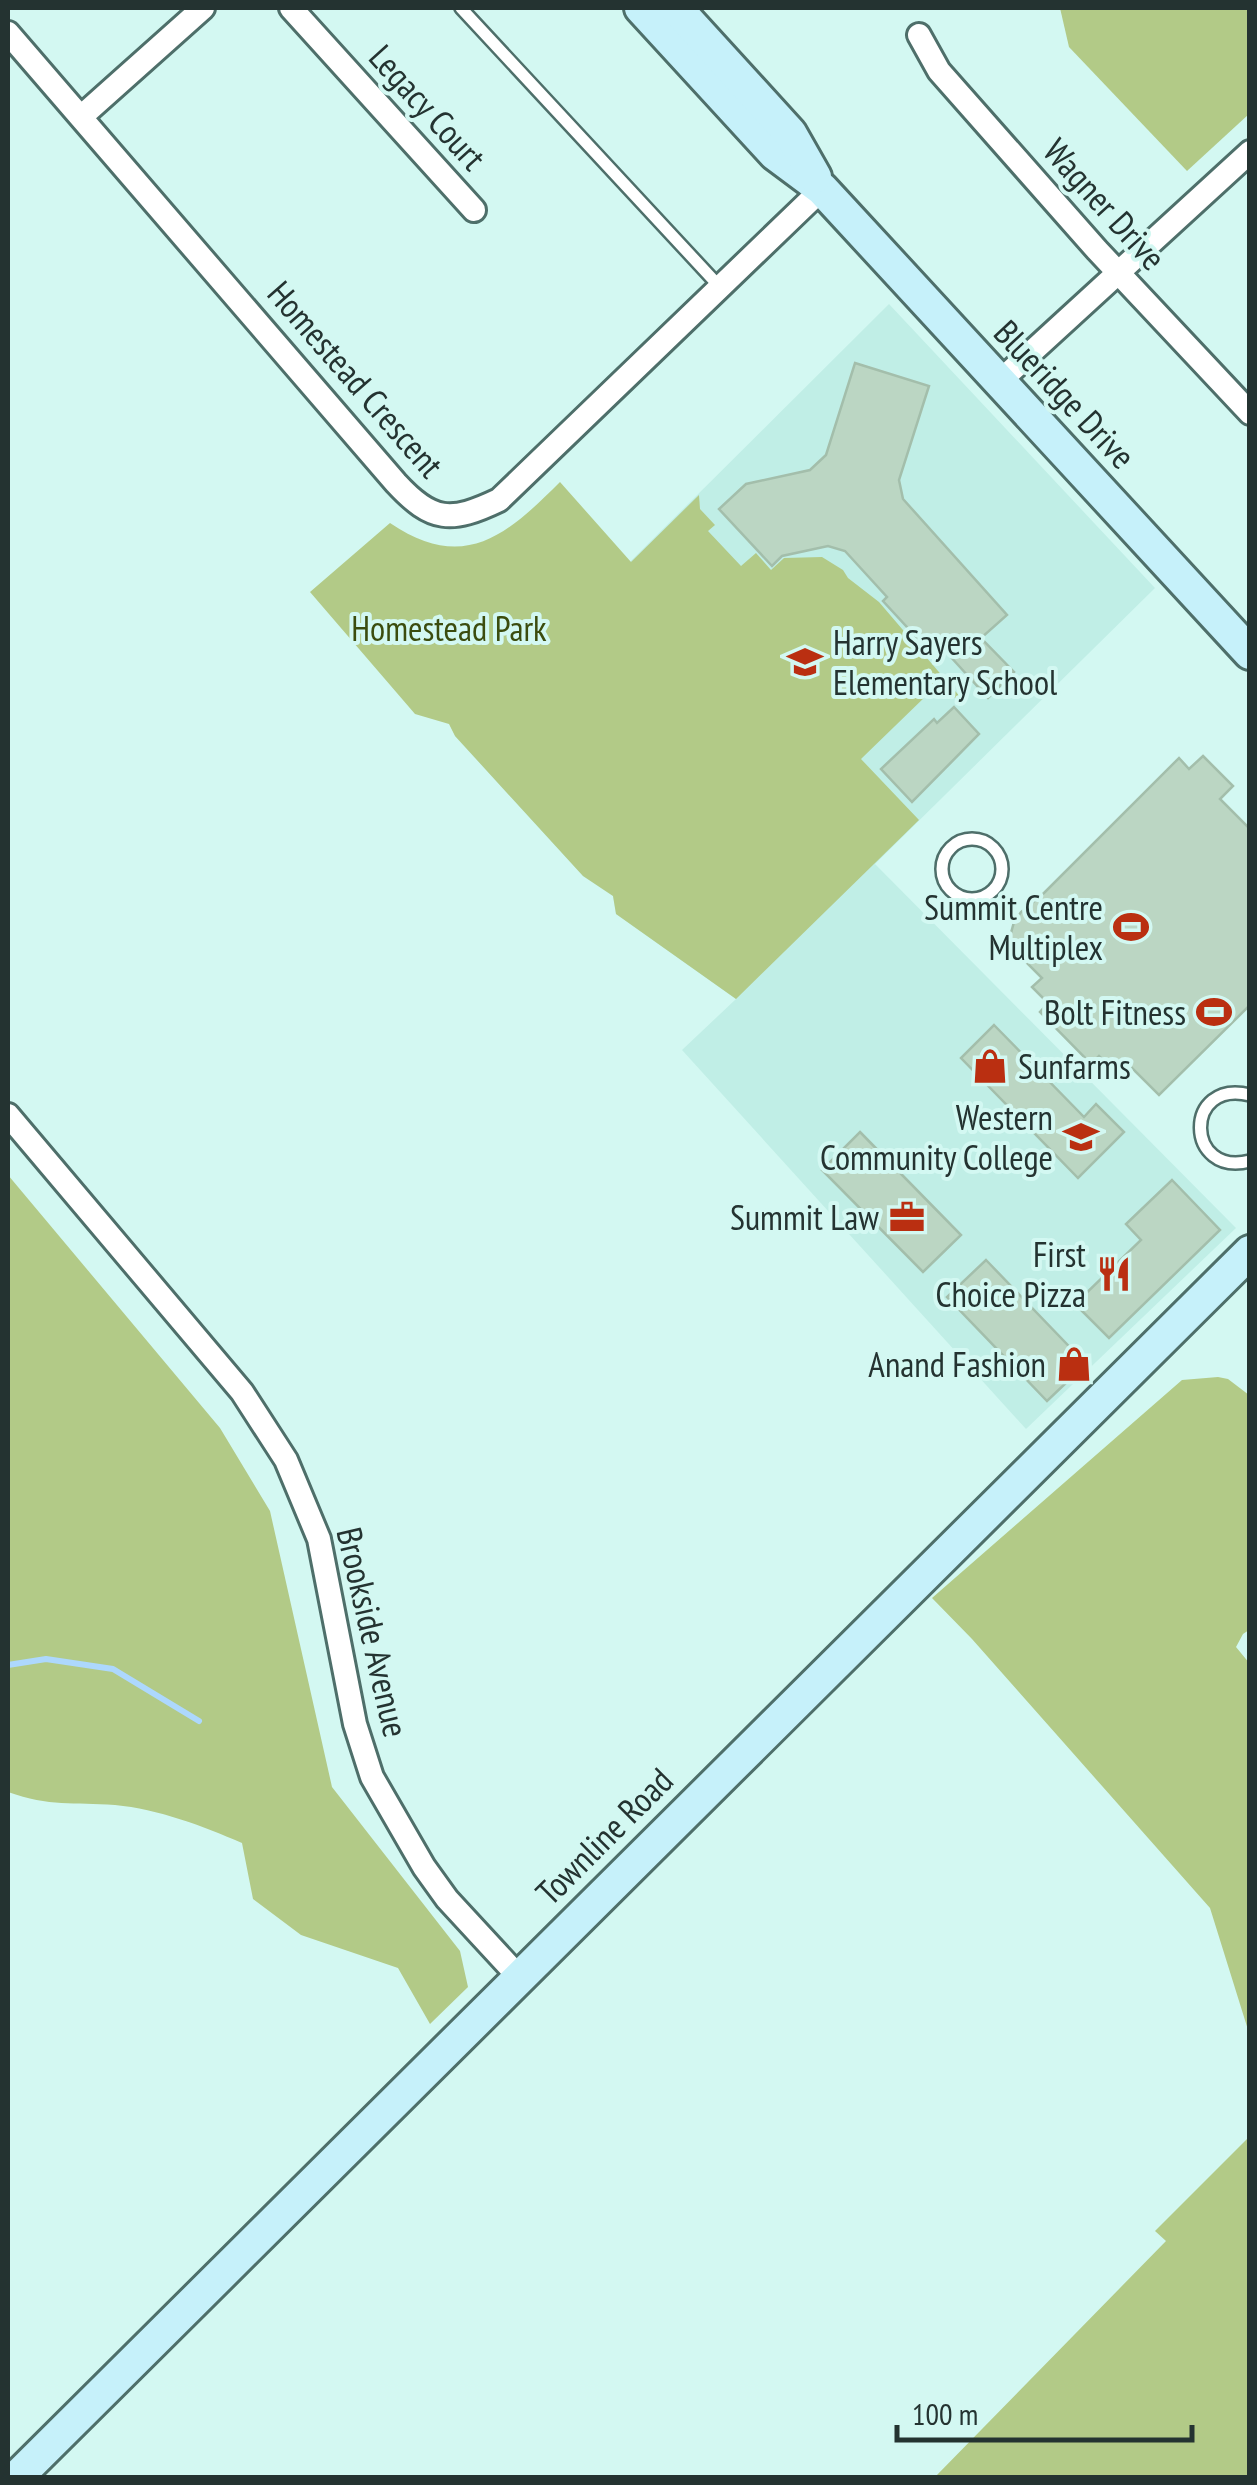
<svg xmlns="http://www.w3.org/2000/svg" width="1257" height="2485" viewBox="0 0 1257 2485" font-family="'PT Sans Narrow',sans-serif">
<rect width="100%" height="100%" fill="#d3f8f2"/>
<path fill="#c0eee6" d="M 889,304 L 1155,588 L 875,864 L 1236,1228 L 1026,1429 L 682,1050 L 736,999 L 616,914 L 613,896 L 583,876 L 455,736 Z"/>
<g fill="#b2ca87">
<path d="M 1060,8 L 1249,8 L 1249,114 L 1187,171 L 1069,47 Z"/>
<path d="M 560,482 L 631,562 L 699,495 L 700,509 L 715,525 L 708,531 L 741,566 L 756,553 L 771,570 L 784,558 L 822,557 L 843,570 L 848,578 L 879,602 L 962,699 L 928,694 L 861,759 L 919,820 L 736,999 L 616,914 L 613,896 L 583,876 L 455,736 L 449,724 L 415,714 L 310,592 L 390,523 C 464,573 506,536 560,482 Z"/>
<path d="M 8,1175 L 220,1428 L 270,1511 L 332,1787 L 460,1951 L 468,1987 L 430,2024 L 398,1968 L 301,1935 L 253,1899 L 242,1843 C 203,1826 158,1809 115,1805 C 73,1802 50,1807 8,1792 Z"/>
<path d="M 1218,1377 L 1228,1379 L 1249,1395 L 1249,1630 L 1243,1634 L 1236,1647 L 1250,1664 L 1249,2033 L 1210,1908 L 972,1639 L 932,1598 L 1182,1380 Z"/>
<path d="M 1249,2137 L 1249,2477 L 935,2477 L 1166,2241 L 1155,2231 Z"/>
</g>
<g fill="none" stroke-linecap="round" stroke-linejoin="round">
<path stroke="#add8fd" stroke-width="6" d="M 8,1665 L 46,1659 L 113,1669 L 199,1721"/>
</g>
<g fill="#bbd6c3" stroke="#a3beab" stroke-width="2.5">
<path d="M 855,363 L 929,386 L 899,480 L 903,499 L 1007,615 L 981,638 L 1014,672 L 988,698 L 939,644 L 930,652 L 883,601 L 887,597 L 845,551 L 828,546 L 782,556 L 772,566 L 719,509 L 746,484 L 810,470 L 826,455 Z"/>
<path d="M 954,707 L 979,734 L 912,802 L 881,769 L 934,719 L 937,723 Z"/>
<path d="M 1203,756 L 1233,786 L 1220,799 L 1250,829 L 1250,1005 L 1159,1095 L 1125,1061 L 1115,1071 L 1099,1056 L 1091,1064 L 1040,1012 L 1048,1003 L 1032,987 L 1042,978 L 1008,944 L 1014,922 L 1021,912 L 1044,893 L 1179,758 L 1189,769 Z"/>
<path d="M 994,1025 L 1084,1117 L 1096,1104 L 1124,1132 L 1078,1178 L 961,1058 Z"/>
<path d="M 860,1132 L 961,1235 L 923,1272 L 822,1170 Z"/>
<path d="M 1172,1180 L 1220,1230 L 1109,1338 L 1075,1304 L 1141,1240 L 1126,1224 Z"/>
<path d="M 986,1260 L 1086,1364 L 1047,1401 L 947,1297 Z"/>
</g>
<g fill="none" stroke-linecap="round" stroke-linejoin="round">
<defs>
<g id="lane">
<path d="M 461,8 L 719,286"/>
<circle cx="972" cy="869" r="30"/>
<path d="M 1250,1095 C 1183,1078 1185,1178 1250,1161"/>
</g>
<g id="street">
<path d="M 291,8 L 474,210"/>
<path d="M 8,33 L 396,483 C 432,522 451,523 499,500 L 822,189"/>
<path d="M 919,35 L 939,71 L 1097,250 L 1250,413"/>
<path d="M 82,116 L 203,8"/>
<path d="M 1000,381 L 1250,152"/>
<path d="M 8,1115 L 242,1392 L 286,1460 L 319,1539 L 355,1724 L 372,1777 L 424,1867 L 447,1899 L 519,1977"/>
</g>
<g id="secondary">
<path d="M 641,8 L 775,154 L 822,189 L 1250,653"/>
<path d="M 676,8 L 790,133 L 815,177"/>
<path d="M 16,2478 L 1250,1252"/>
</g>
</defs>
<use href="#lane" stroke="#4e6f6a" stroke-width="16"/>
<use href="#street" stroke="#4e6f6a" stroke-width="28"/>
<use href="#secondary" stroke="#4e6f6a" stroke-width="38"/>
<use href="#lane" stroke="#fff" stroke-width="11"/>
<use href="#street" stroke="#fff" stroke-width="22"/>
<use href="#secondary" stroke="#c6f1fa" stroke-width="32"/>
</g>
<defs>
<symbol id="school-bare" viewBox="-9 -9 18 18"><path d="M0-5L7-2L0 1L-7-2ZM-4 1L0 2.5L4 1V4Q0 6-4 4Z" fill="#ba2f11" stroke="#d3f8f2" stroke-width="2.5" paint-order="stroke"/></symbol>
<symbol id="stadium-bare" viewBox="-9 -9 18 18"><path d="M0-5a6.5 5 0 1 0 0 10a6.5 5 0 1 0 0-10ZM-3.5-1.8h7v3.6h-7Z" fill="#ba2f11" stroke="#d3f8f2" stroke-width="2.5" paint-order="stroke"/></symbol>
<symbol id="shop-bare" viewBox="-9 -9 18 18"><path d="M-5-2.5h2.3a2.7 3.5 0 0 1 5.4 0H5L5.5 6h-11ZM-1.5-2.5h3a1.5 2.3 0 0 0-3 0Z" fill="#ba2f11" stroke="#d3f8f2" stroke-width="2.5" paint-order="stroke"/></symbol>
<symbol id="university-bare" viewBox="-9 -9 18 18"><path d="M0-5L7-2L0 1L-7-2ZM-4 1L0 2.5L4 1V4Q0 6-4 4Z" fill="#ba2f11" stroke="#d3f8f2" stroke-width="2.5" paint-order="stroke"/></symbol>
<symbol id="office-bare" viewBox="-9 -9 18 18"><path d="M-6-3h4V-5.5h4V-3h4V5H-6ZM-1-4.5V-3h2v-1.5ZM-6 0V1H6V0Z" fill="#ba2f11" stroke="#d3f8f2" stroke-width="2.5" paint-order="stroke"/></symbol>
<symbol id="restaurant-bare" viewBox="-9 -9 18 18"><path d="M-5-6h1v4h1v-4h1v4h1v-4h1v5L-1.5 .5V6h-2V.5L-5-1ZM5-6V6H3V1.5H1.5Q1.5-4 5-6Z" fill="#ba2f11" stroke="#d3f8f2" stroke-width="2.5" paint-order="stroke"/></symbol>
</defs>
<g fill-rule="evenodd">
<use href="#school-bare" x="780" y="637" width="50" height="50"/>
<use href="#stadium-bare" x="1106" y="902" width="50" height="50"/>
<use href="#stadium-bare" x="1189" y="987" width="50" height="50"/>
<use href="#shop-bare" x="965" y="1041" width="50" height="50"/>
<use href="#university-bare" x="1056" y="1112" width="50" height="50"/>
<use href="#office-bare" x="882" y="1192" width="50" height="50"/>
<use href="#restaurant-bare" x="1089" y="1249" width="50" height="50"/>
<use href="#shop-bare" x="1049" y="1339" width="50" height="50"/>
</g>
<g text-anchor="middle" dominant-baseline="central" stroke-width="8" stroke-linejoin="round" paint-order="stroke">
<g font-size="35" fill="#243331" stroke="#d3f8f2">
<text transform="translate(428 107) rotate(48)">Legacy Court</text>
<text transform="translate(1105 204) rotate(48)">Wagner Drive</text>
<text transform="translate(356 379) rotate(49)">Homestead Crescent</text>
<text transform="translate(1065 394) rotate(47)">Blueridge Drive</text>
<text transform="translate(373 1632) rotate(77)">Brookside Avenue</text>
<text transform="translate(604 1836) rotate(-45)">Townline Road</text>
</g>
<g font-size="35" fill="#3b4c0e" stroke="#d3f8f2">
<text x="449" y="628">Homestead Park</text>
</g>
<g font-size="35" fill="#243331" stroke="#d3f8f2" text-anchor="end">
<text x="833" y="642" text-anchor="start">Harry Sayers<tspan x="833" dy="40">Elementary School</tspan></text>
<text x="1103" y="907">Summit Centre<tspan x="1103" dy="40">Multiplex</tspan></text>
<text x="1186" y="1012">Bolt Fitness</text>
<text x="1018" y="1066" text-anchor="start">Sunfarms</text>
<text x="1053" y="1117">Western<tspan x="1053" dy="40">Community College</tspan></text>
<text x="879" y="1217">Summit Law</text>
<text x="1086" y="1254">First<tspan x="1086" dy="40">Choice Pizza</tspan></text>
<text x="1046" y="1364">Anand Fashion</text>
</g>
</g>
<rect width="1257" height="2485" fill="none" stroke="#243331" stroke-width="20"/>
<path d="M897 2425v15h295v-15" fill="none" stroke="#243331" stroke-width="5"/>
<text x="912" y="2425" font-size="30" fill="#243331" stroke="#d3f8f2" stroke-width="8" paint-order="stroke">100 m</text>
</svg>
